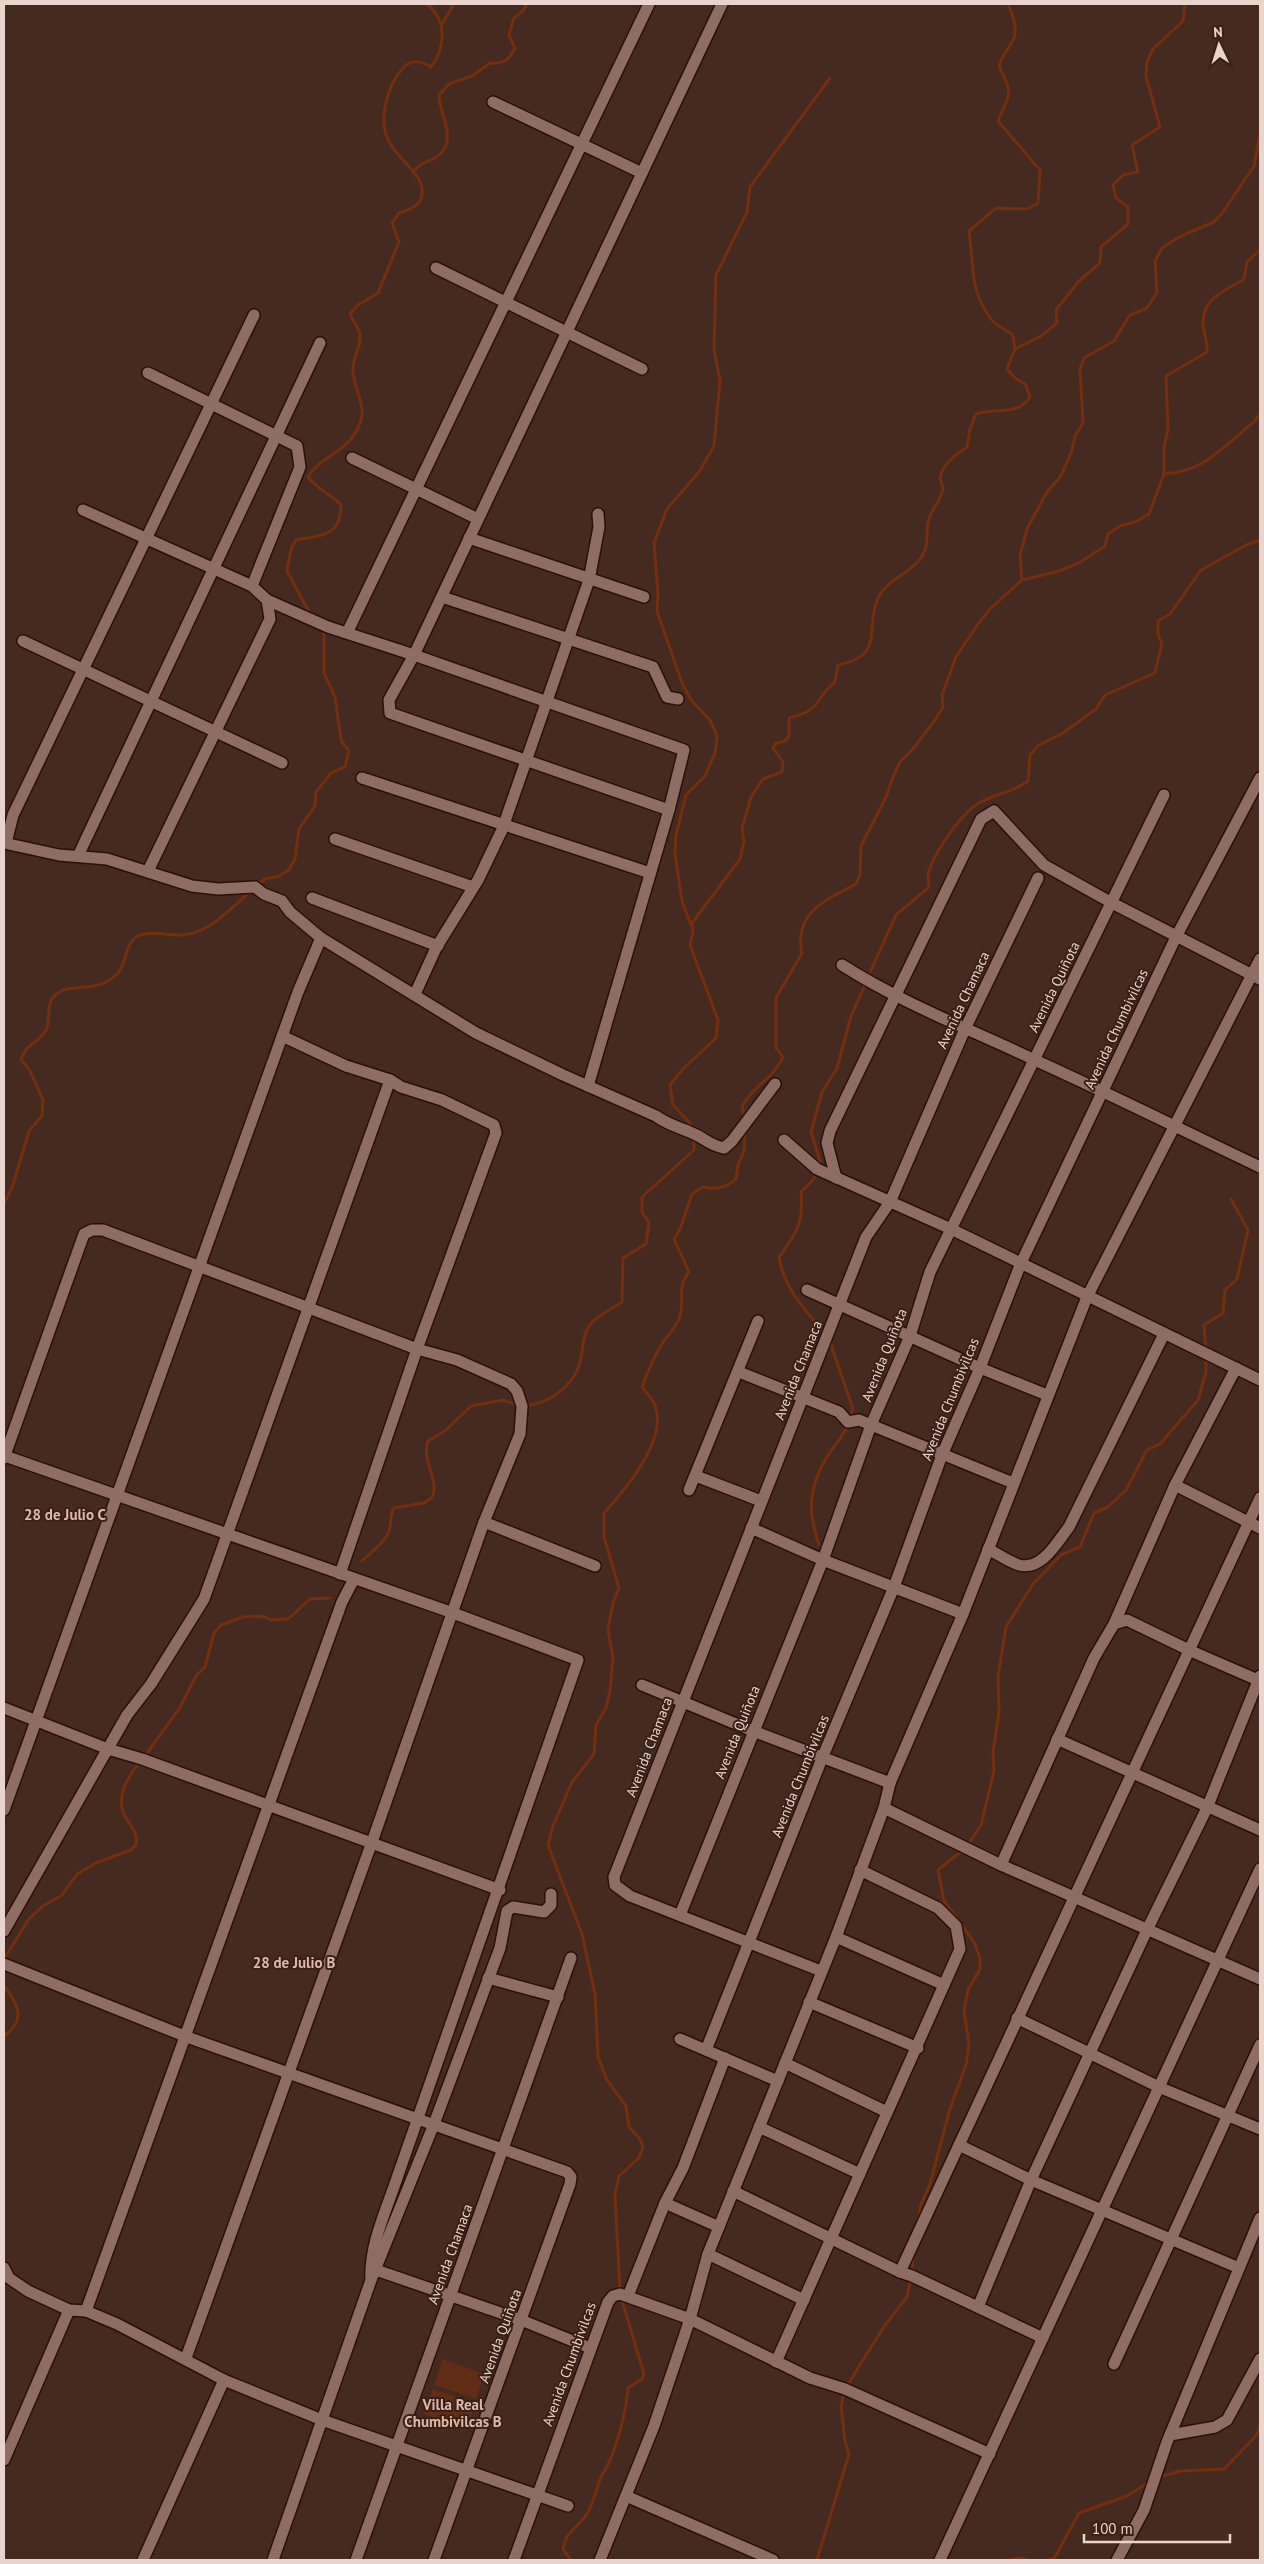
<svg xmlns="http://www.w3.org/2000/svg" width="1264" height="2564" viewBox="0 0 1264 2564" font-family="'PT Sans',sans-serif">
<rect width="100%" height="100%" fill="#452a1f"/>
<g fill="#622d17">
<path d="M 443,2359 L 484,2374 L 476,2399 L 434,2385 Z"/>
<path d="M 433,2389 L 475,2404 L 466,2429 L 424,2414 Z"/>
</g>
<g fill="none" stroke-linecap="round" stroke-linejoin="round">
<g stroke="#742f0f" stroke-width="3">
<path d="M 442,24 L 454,4"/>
<path d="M 413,173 C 421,160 428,164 439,155 C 458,139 439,114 439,95 L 449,84 L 472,76 L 490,63 C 504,64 509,60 515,48 L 509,35 L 514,18 L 523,11 L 527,4"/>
<path d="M 1015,349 L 1041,336 L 1057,323 L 1056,310 L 1079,281 L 1100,263 L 1101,247 L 1128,224 L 1128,207 L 1116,198 L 1113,185 L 1123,175 L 1138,172 L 1132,145 L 1160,127 L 1146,76 L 1147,62 L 1153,49 L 1183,21 L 1185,4"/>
<path d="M 1164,474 C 1199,472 1216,454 1241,433 C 1248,426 1255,423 1260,414"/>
<path d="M 1022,580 L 1020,556 L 1027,529 L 1047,492 L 1061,476 L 1072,450 L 1075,436 L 1083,423 L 1080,369 L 1084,358 L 1114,341 L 1130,315 L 1147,308 L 1157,293 L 1155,261 L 1162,248 L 1179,237 L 1214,222 L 1223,212 L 1254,166 L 1260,133"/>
<path d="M 310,614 L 287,571 L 291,549 L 296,540 C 321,535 341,537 341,505 C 331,494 317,489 308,477 C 317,461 338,454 350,440 C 373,412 357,401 353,372 C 351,360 362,346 360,334 C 359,328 352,320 350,314 L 358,305 L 378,293 L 399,242 L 392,223 L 399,213 C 412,209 424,205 422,188 C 419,172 399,159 391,145 C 376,123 387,85 404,67 C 412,59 423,62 431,67 C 446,47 447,20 427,4"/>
<path d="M 256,886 L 265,879 L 279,876 L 289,870 L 295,859 L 299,829 L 315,806 L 316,792 L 331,773 L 345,767 L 349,751 L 341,740 L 335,697 L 324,673 L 324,633 L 320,627"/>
<path d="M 691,925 L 682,901 L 675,854 L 676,835 L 686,795 L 705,776 L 715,753 L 717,736 L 710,720 L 691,700 L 682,683 L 657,611 L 658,594 L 654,543 L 667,509 L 699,472 L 714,446 L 720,381 L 714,349 L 716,275 L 747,212 L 750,187 L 830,78"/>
<path d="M 868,977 L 896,915 L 929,887 C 929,882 927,876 929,871 C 935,852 957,820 973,807 C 989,794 1012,794 1028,781 L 1030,755 L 1039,745 L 1063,733 L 1096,709 L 1105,695 L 1155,673 L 1162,644 L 1158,635 L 1158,621 L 1170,614 L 1201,570 L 1246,545 L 1260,540"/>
<path d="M 745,1120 L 742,1106 C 755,1084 771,1081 783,1057 L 776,1048 L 776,998 L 802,953 C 793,913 827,899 856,884 L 860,875 L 861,846 L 886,797 L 893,777 L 900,762 L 913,749 L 935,720 L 943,707 L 942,695 L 956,657 L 978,624 L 990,609 L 1022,580 L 1059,571 L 1079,563 L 1105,546 L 1108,534 L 1120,526 L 1135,522 L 1149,514 L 1164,474 L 1164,448 L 1168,429 L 1166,376 L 1207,352 C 1208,339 1204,336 1203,325 C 1202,297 1224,292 1244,279 L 1247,262 L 1260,250"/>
<path d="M 692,1128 L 689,1122 L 673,1105 L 670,1085 L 684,1068 L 716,1038 L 718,1020 L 690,945 L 693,931 L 692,923 L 740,859 L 744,841 L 742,829 L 751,797 L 763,779 L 782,772 L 783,762 L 773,748 L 775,744 L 785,741 L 789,736 L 789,718 C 823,710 813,700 835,682 L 838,665 C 886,655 864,631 878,598 C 888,577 918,571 925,550 C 929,539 925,526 930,516 C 933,508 942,498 943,489 C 943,485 940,481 940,478 C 942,464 957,454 967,447 L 970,429 L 976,414 C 996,407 1017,417 1030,397 L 1026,385 L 1015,378 L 1007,369 L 1015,349 L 1013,335 C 1007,330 996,326 991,319 C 969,291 974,263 969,231 L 996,208 L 1027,209 L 1038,203 L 1040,170 L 998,121 C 1010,91 1014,97 999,66 C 1002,55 1007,51 1012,42 C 1019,30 1013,16 1008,4"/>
<path d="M 4,1204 L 13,1185 L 29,1131 L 42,1116 L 43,1100 L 29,1069 L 21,1060 C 27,1042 36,1045 45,1032 C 52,1021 45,1006 54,996 C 68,981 95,995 116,975 C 128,965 123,944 138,936 C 151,930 169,936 183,935 C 210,933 232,907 252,890"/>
<path d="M 826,1334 C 805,1311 784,1288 779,1257 C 796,1234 804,1223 801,1192 L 814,1179 L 820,1161 L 811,1132 L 822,1092 L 837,1068 L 851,1016 L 866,983"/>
<path d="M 829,1339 L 853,1409 L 849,1418"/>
<path d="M 1206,1351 L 1204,1325 L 1223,1313 L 1225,1290 L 1237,1279 L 1248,1230 L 1231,1199"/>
<path d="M 524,1406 C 550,1404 577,1384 581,1357 C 584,1346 582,1338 588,1328 C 594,1317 612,1309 622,1302 L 623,1258 L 646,1244 L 649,1223 L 642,1212 L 642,1197 L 694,1150 L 694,1137"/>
<path d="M 819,1545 C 808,1512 808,1491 825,1460 C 832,1448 843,1438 848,1424"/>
<path d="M 362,1561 C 371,1552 385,1543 389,1531 C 392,1523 389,1516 394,1508 L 424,1503 L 432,1498 C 440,1479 421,1462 428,1441 L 445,1431 L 471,1406 L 503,1400 L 518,1405"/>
<path d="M 144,1757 L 179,1709 L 196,1676 L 205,1667 L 214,1633 L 221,1625 L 243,1617 L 263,1616 L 271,1620 L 288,1619 L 310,1599 L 330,1598"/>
<path d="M 967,1846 L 981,1825 L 994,1771 L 993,1752 L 999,1713 L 998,1676 L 1006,1627 L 1033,1584 L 1061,1555 L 1080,1547 L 1094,1513 L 1108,1507 L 1126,1490 L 1147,1450 L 1160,1444 L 1198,1400 L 1206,1372 L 1206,1358"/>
<path d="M 4,1959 L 29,1919 L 43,1906 L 62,1895 L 77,1874 L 96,1863 L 131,1850 L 136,1845 C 138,1832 131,1827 125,1816 C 115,1798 128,1776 140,1762"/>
<path d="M 4,1986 C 18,2004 27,2020 4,2036"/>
<path d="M 919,2220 L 920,2207 L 930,2184 L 949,2112 L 966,2065 L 969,2045 L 964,2010 L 968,1990 L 980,1969 L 980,1958 L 974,1942 L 944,1901 L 938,1870 L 963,1850"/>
<path d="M 912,2272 L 913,2254"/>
<path d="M 620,2291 L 615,2195 L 619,2176 L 639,2158 L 643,2147 L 640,2139 L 629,2127 L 626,2106 L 607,2080 L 598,2057 L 595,1994 L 582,1934 L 548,1845 L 553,1826 L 572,1782 L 594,1754 L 596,1725 L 606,1708 L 610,1691 L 613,1659 L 608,1629 L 613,1603 L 619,1588 L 604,1537 L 604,1513 C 626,1489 670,1438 654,1403 C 651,1397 646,1392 642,1387 C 648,1371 654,1356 663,1342 C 669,1334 678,1325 680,1316 C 685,1297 676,1289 689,1272 L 674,1239 L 680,1229 L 692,1194 L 703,1187 C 717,1190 725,1188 736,1179 L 738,1165 L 744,1151 L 745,1131"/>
<path d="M 1159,2477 L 1181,2471 L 1224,2469 L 1256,2436 L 1260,2427"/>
<path d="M 571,2560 L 563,2549 C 565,2531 581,2526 588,2512 C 594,2501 596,2491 600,2479 C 603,2472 608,2466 611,2458 C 620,2435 626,2412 628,2388 L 642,2379 L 644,2374 L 621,2297"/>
<path d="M 817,2560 L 849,2454 L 845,2441 L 841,2406 L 845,2389 L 883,2328 L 907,2297 L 911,2279"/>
<path d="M 1010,2560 L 1020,2558 L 1027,2560"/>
<path d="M 1050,2560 L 1055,2557 L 1079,2513 L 1127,2496 L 1149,2482"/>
</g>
<defs>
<g id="street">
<path d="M 493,102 L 642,173"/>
<path d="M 436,268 L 642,369"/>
<path d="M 148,373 L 297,446 L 300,467 L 252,586"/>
<path d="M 352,458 L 478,519"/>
<path d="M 83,510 L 252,586 L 267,600 L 270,619 L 148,871"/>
<path d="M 469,538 L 644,597"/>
<path d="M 442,597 L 653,667 L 667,697 L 678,699"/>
<path d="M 267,600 L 328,627 L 414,655 L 684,750 L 669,810 L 588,1086"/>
<path d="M 347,633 L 649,4"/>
<path d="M 23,641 L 282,763"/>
<path d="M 362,778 L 650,873"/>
<path d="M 669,810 L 390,713 L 389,700 L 414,655 L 722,4"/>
<path d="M 335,839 L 473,887"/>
<path d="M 4,843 L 59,855 L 107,859 L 192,886 L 218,889 L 255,887 L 264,894 L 282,901 L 290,912 L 321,938 L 476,1033 L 563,1075 L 656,1116 C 668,1125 679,1127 692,1133 C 705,1138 708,1145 724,1148 L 732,1141 L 775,1084"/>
<path d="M 6,843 L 13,815 L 254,315"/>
<path d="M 78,856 L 320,343"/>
<path d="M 312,898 L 438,946"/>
<path d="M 842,965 C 903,1004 972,1030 1037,1061 C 1112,1095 1186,1132 1260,1167"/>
<path d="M 415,994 L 436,948 L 478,880 L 502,830 L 589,580 L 599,527 L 598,514"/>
<path d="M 282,1036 L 346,1066 L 390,1080 L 401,1087 L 442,1100 L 494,1125 L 496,1133 L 417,1349 L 340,1574"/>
<path d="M 784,1140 L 817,1169 L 951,1229 L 1260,1380"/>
<path d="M 836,1178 L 827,1143 L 830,1131 L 981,819 L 994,811 L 1044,865 L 1112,903 L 1260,979"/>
<path d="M 807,1290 L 980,1368 L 1047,1395"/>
<path d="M 739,1372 L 839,1412 L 848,1422 L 859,1420 L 1013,1483"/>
<path d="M 5,1456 L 453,1613 L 578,1660 L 398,2175 C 387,2209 369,2245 371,2280"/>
<path d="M 4,1458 L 84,1234 L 92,1230 L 103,1230 L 417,1349 L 457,1360 L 511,1384 L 517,1391 L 522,1406 L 520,1434 L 484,1522 L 372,1842 L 186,2358"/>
<path d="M 696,1476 L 761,1501"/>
<path d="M 1175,1485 L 1260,1528"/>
<path d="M 689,1490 L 758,1321"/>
<path d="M 484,1522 L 595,1566"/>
<path d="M 751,1528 L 823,1560 L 963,1614"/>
<path d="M 988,1549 C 998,1554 1009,1562 1019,1565 C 1042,1571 1057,1542 1069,1527 L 1164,1334"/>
<path d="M 1114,1624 L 1175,1485 L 1236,1368"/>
<path d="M 642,1685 L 753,1731 L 890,1783"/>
<path d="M 4,1708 L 108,1749 L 142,1759 L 500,1890"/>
<path d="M 1057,1739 L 1260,1830"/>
<path d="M 884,1808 L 1001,1865 L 1260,1979"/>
<path d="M 4,1810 L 298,992 L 321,938"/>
<path d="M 1001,1865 L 1094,1658 L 1114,1624 L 1127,1620 L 1191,1651 L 1260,1681"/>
<path d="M 680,1915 L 823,1560 L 871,1425 L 910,1336 L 930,1272 L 1164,795"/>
<path d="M 4,1931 L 127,1715 L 151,1684 L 204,1599 L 390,1080"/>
<path d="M 836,1937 L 944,1985"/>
<path d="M 4,1964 L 187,2037 L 567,2172 L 571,2177 L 570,2184 L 434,2560"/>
<path d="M 821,1971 L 630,1896 L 615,1885 L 614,1877 L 866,1237 L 890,1202 L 965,1029 L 1038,878"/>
<path d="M 488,1978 L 558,1997"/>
<path d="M 809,2002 L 918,2048"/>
<path d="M 1017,2018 L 1161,2088 L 1260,2129"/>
<path d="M 680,2039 L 778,2081"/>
<path d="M 706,2050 L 823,1756 L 894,1587 L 942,1455 L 980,1368 L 1021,1263 L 1176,937 L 1260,778"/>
<path d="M 785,2063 L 887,2112"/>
<path d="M 759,2127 L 860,2174"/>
<path d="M 959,2145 L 1031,2180 L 1239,2268"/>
<path d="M 733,2191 L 900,2272 L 912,2276 L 1043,2338"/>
<path d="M 665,2203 L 719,2227"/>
<path d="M 708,2254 L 804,2300"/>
<path d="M 4,2268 L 9,2278 L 28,2291 L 69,2310 L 86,2311 L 117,2324 L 224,2380 L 322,2420 L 568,2506"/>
<path d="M 376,2270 L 521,2320 L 590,2348"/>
<path d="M 900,2272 L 1260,1498"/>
<path d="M 628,2296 L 665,2203 L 683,2168 L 725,2058"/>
<path d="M 978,2307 L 1031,2180 L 1147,1930 L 1207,1808 L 1260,1676"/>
<path d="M 86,2311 L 342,1602 L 354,1579"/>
<path d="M 776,2362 L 960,1949 L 956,1926 L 938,1908 L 860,1870"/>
<path d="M 1114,2364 L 1260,2045"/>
<path d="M 1170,2435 L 1215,2427 L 1227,2420 L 1260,2359"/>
<path d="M 4,2460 L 69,2310"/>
<path d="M 626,2496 L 773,2560"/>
<path d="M 143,2560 L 224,2380"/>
<path d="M 273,2560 L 371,2280 L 434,2124 L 500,1948 L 507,1911 L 513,1907 L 544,1912 L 551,1905 L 551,1894"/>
<path d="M 356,2560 L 571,1958"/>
<path d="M 514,2560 L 608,2302 L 613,2296 L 620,2294 L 690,2319 L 810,2378 L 845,2389 L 990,2454"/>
<path d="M 600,2560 L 654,2426 L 690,2319 L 708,2254 L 836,1937 L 884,1808 L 890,1783 L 963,1614 L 1087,1297 L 1260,959"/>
<path d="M 940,2560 L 1260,1869"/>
<path d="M 1117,2560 L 1144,2510 L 1167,2442 L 1260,2218"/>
</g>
</defs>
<use href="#street" stroke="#2a1108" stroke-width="14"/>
<use href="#street" stroke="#8e6e62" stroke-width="11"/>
</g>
<g text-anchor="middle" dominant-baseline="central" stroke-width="4" stroke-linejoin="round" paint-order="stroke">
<g font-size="14" fill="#e7d5ce" stroke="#3a2015">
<text transform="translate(1054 987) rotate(-64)">Avenida Quiñota</text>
<text transform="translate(963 1000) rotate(-65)">Avenida Chamaca</text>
<text transform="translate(1116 1029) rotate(-65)">Avenida Chumbivilcas</text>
<text transform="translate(884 1355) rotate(-68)">Avenida Quiñota</text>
<text transform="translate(798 1370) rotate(-68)">Avenida Chamaca</text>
<text transform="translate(950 1399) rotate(-68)">Avenida Chumbivilcas</text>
<text transform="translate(737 1732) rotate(-68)">Avenida Quiñota</text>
<text transform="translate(649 1747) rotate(-69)">Avenida Chamaca</text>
<text transform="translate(800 1776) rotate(-68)">Avenida Chumbivilcas</text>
<text transform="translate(450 2254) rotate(-70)">Avenida Chamaca</text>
<text transform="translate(500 2336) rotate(-70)">Avenida Quiñota</text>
<text transform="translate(569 2364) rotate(-70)">Avenida Chumbivilcas</text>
</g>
<g font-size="15" font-weight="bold" fill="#dcb9ab" stroke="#3a2015">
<text x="65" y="1514">28 de Julio C</text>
<text x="294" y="1962">28 de Julio B</text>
<text x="453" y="2404">Villa Real<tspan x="453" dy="17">Chumbivilcas B</tspan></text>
</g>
</g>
<rect width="1264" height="2564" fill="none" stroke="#e7d5ce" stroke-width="10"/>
<g transform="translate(1219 45) rotate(356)" stroke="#3a2015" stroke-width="4" paint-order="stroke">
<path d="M0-4L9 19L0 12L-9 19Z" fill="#e7d5ce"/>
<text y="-8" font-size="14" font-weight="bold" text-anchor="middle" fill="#e7d5ce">N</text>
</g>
<path d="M1084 2534v8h146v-8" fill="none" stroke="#e7d5ce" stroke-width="2.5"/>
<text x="1092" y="2534" font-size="15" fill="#e7d5ce" stroke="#3a2015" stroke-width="4" paint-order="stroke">100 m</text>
</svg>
